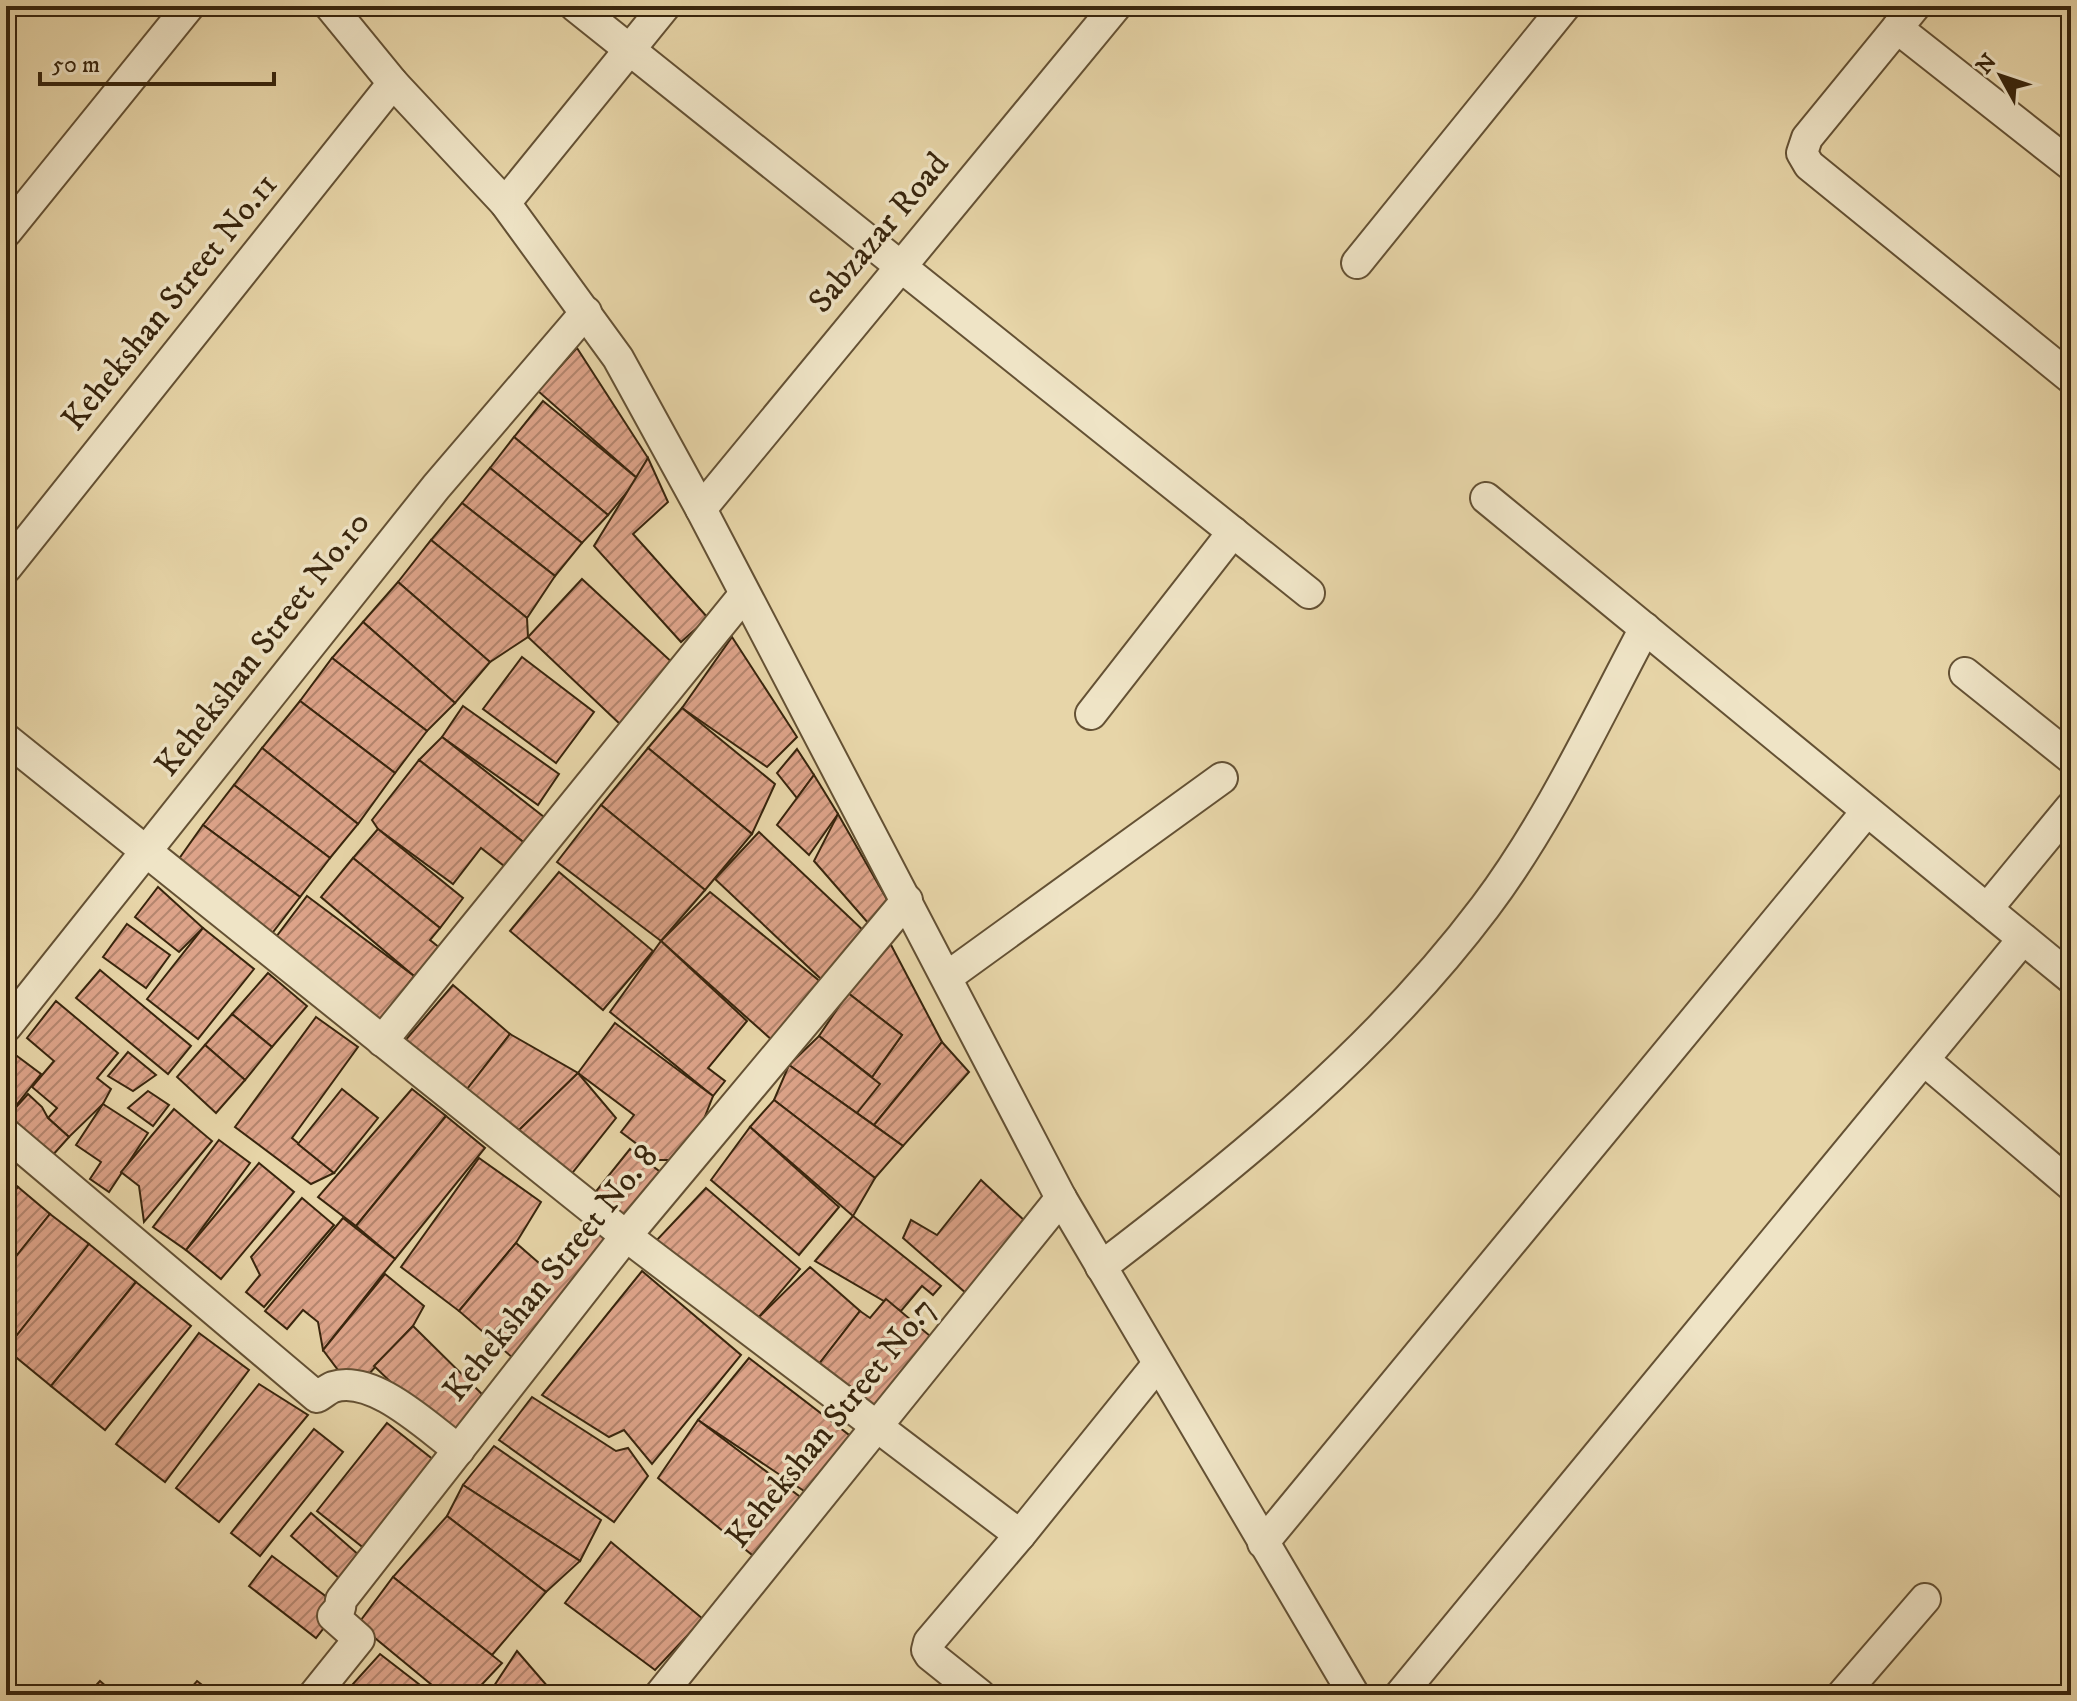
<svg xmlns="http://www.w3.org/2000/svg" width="2077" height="1701" viewBox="0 0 2077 1701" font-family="'IM FELL DW Pica',serif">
<defs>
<pattern id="building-hatch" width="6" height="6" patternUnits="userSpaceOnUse" patternTransform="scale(2)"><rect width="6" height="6" fill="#dda389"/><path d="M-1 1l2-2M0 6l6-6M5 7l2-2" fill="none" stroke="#b4856e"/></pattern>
</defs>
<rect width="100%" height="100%" fill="#e7d5a8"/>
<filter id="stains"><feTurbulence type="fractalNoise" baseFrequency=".0025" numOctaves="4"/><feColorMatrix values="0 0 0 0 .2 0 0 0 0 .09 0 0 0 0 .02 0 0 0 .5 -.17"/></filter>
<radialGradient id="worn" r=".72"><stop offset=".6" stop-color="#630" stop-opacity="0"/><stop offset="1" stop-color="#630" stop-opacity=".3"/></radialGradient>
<g fill="url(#building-hatch)" stroke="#38250d" stroke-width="2">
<path d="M 577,348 L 648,458 L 638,479 L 538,391 Z"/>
<path d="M 543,401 L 638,479 L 608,515 L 514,437 Z"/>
<path d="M 514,437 L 608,515 L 582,543 L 490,468 Z"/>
<path d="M 648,458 L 668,502 L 633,534 L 708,618 L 681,642 L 594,546 Z"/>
<path d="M 490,468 L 582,543 L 555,576 L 462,503 Z"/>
<path d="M 462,503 L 555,576 L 527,618 L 431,540 Z"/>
<path d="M 431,540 L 527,618 L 528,637 L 490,662 L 398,582 Z"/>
<path d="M 582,579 L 676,666 L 621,725 L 528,637 Z"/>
<path d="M 398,582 L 490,662 L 455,703 L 363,622 Z"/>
<path d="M 363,622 L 455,703 L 427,731 L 332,658 Z"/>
<path d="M 732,637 L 797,737 L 767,767 L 682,708 Z"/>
<path d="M 522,657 L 594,712 L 556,763 L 483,709 Z"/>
<path d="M 332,658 L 427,731 L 395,773 L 300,701 Z"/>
<path d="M 300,701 L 395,773 L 358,824 L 262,748 Z"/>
<path d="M 463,706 L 559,774 L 538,805 L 442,737 Z"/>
<path d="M 682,708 L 775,784 L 752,834 L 648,748 Z"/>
<path d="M 442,737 L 544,817 L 527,845 L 419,760 Z"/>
<path d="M 262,748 L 358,824 L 330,858 L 234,785 Z"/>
<path d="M 648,748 L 752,834 L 705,890 L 601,805 Z"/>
<path d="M 797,749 L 814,775 L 797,798 L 777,773 Z"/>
<path d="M 419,760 L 527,845 L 508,869 L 481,848 L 453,884 L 378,829 L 372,820 Z"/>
<path d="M 814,775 L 838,814 L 809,855 L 777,825 Z"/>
<path d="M 234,785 L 330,858 L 300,897 L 203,825 Z"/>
<path d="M 601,805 L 705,890 L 661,941 L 557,862 Z"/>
<path d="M 838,814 L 889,903 L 869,924 L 814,861 Z"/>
<path d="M 203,825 L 300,897 L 270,936 L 176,863 Z"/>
<path d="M 378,829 L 463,898 L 440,928 L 353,858 Z"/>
<path d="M 759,832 L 865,932 L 821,979 L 715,879 Z"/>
<path d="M 353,858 L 440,928 L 430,940 L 440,948 L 414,976 L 321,897 Z"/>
<path d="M 559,872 L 653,951 L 603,1010 L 510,931 Z"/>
<path d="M 158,887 L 203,928 L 179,952 L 135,917 Z"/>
<path d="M 710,892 L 822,983 L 773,1041 L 661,941 Z"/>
<path d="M 307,896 L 414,976 L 380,1022 L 273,941 Z"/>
<path d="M 127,924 L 170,955 L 146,988 L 103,957 Z"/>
<path d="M 203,928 L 254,969 L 198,1039 L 147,999 Z"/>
<path d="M 661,941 L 747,1021 L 708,1068 L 725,1081 L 713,1096 L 610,1012 Z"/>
<path d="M 890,943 L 942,1042 L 874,1125 L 857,1113 L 872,1077 L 902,1035 L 848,993 Z"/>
<path d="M 100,970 L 191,1046 L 168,1074 L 76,998 Z"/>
<path d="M 268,973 L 307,1006 L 272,1047 L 232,1014 Z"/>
<path d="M 453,985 L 510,1034 L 464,1093 L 403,1043 Z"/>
<path d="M 848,993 L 902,1035 L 872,1077 L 819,1036 Z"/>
<path d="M 56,1001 L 118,1053 L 97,1078 L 111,1089 L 103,1104 L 69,1137 L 48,1118 L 57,1108 L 32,1087 L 54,1061 L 27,1038 Z"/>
<path d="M 232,1014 L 272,1047 L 245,1080 L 205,1045 Z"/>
<path d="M 316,1017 L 358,1047 L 292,1138 L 334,1173 L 311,1184 L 235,1127 Z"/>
<path d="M 615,1023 L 713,1096 L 702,1124 L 676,1160 L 658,1160 L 621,1132 L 634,1115 L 578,1073 Z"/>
<path d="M 510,1034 L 578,1073 L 515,1134 L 464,1093 Z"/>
<path d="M 819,1036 L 880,1084 L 857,1113 L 789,1065 Z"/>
<path d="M 942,1042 L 969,1072 L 903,1146 L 874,1125 Z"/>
<path d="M 205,1045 L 245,1080 L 216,1113 L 177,1077 Z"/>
<path d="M 128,1052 L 156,1075 L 133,1091 L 108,1076 Z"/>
<path d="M 13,1053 L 41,1074 L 7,1117 L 6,1062 Z"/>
<path d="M 789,1065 L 903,1146 L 875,1178 L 774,1100 Z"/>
<path d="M 578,1073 L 616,1118 L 569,1177 L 515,1134 Z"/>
<path d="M 342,1089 L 378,1118 L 334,1173 L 298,1144 Z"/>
<path d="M 412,1089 L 446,1116 L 356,1226 L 318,1197 Z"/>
<path d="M 148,1091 L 169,1105 L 153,1126 L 128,1108 Z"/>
<path d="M 28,1094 L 42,1107 L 48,1118 L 69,1137 L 51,1157 L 7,1117 Z"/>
<path d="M 774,1100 L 875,1178 L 853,1216 L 750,1127 Z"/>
<path d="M 103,1104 L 148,1133 L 109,1192 L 90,1179 L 101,1162 L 76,1145 Z"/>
<path d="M 174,1109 L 212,1141 L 144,1222 L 139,1186 L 121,1172 Z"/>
<path d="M 446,1116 L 485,1148 L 395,1259 L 356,1226 Z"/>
<path d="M 750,1127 L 839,1207 L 799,1255 L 711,1180 Z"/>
<path d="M 219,1140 L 250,1163 L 186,1250 L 153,1227 Z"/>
<path d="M 630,1149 L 663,1174 L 626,1221 L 593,1195 Z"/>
<path d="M 479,1158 L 541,1202 L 516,1243 L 459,1311 L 401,1267 Z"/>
<path d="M 259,1163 L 294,1192 L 221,1279 L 186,1250 Z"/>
<path d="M 6,1178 L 18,1187 L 6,1202 Z"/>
<path d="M 981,1180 L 1027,1223 L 967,1294 L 903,1238 L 911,1220 L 937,1235 Z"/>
<path d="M 18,1187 L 50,1214 L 6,1269 L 6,1202 Z"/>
<path d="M 706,1188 L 800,1269 L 759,1317 L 654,1243 Z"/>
<path d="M 302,1198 L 334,1225 L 264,1307 L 246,1292 L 260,1275 L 251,1257 Z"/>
<path d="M 50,1214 L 89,1244 L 6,1349 L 6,1269 Z"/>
<path d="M 853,1216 L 941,1286 L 933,1295 L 922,1286 L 901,1311 L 815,1261 Z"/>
<path d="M 343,1218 L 395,1259 L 323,1350 L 318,1322 L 303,1310 L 287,1329 L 265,1311 Z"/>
<path d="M 595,1230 L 612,1244 L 514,1359 L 459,1311 L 516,1243 L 555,1277 Z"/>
<path d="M 89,1244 L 136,1282 L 51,1386 L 6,1349 Z"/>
<path d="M 810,1267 L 860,1311 L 819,1364 L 759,1317 Z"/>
<path d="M 642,1271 L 741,1355 L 652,1464 L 624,1430 L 609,1437 L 542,1395 Z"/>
<path d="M 385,1274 L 424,1306 L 413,1326 L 358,1386 L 338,1370 L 323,1350 Z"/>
<path d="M 136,1282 L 191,1326 L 105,1430 L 51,1386 Z"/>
<path d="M 886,1299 L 936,1341 L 878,1408 L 819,1364 L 860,1311 L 870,1318 Z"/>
<path d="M 413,1326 L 487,1399 L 449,1438 L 374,1366 Z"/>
<path d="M 199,1333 L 249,1370 L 165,1482 L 116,1444 Z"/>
<path d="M 749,1358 L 853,1438 L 807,1493 L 698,1420 Z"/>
<path d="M 259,1384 L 308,1415 L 219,1522 L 176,1488 Z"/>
<path d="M 532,1397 L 616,1451 L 628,1448 L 648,1476 L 614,1522 L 499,1440 Z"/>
<path d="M 698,1420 L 803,1499 L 757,1559 L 658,1478 Z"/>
<path d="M 387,1423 L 435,1461 L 365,1549 L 317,1511 Z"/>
<path d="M 314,1429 L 343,1452 L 260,1556 L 231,1533 Z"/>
<path d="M 494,1446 L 601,1520 L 580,1561 L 463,1485 Z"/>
<path d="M 463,1485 L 580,1561 L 546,1592 L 447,1516 Z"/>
<path d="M 311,1513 L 360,1556 L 340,1579 L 291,1536 Z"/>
<path d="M 447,1516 L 546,1592 L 492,1655 L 393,1577 Z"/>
<path d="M 611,1542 L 703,1619 L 655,1670 L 565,1603 Z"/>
<path d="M 272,1556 L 340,1607 L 316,1638 L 249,1586 Z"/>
<path d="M 393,1577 L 502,1663 L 472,1695 L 444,1695 L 358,1624 Z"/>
<path d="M 517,1651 L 555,1695 L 488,1695 Z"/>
<path d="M 380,1654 L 433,1695 L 343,1695 Z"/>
<path d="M 100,1681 L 116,1695 L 87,1695 Z"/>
<path d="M 197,1681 L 215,1695 L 185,1695 Z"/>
</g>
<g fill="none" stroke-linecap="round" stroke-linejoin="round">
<defs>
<g id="street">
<path d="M 330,6 L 393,83 L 505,203 L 618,358 L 701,509 L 1061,1198 L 1354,1695"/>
<path d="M 575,6 L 1309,593"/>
<path d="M 1915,6 L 1807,138 L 1802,153 L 1809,165 L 2071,378"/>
<path d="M 1897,28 L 2071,165"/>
<path d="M 505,203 L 665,6"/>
<path d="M 6,232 L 189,6"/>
<path d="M 1357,263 L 1565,6"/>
<path d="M 1486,498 L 2071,978"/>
<path d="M 701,509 L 1116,6"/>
<path d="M 6,568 L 393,83"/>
<path d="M 1965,673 L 2071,758"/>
<path d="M 1091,714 L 1233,532"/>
<path d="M 6,739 L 626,1236 L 1020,1535"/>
<path d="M 1987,909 L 2071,807"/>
<path d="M 947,977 L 1222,778"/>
<path d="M 6,1027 L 436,487 L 586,312"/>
<path d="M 382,1041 L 744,595"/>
<path d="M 1924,1060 L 2071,1185"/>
<path d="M 6,1134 L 317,1397 C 322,1394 328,1389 333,1387 C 374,1374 428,1428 459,1450"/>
<path d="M 1101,1267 C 1240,1161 1379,1048 1485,907 C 1549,822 1595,722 1645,628"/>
<path d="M 1263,1543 L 1867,811"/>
<path d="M 314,1695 L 359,1639 L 333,1616 L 340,1608 L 341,1600 L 626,1236 L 907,900"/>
<path d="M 660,1695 L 1061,1198"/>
<path d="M 980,1695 L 930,1655 L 927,1650 L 929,1642 L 1020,1535 L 1158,1364"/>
<path d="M 1400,1695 L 2023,939"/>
<path d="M 1842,1695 L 1925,1599"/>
</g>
</defs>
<use href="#street" stroke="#645134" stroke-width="34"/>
<use href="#street" stroke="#efe4c6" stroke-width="30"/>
</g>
<g text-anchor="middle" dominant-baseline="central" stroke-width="7" stroke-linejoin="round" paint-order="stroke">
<g font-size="34" fill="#38250d" stroke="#efe4c6">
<text transform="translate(879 233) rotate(-50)">Sabzazar Road</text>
<text transform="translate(170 302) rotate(-51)">Kehekshan Street No.11</text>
<text transform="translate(263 644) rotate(-52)">Kehekshan Street No.10</text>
<text transform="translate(551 1273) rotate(-51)">Kehekshan Street No. 8</text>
<text transform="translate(831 1423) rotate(-51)">Kehekshan Street No.7</text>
</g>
</g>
<rect width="2077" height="1701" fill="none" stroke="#e7d5a8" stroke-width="32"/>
<rect x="8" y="8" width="2061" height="1685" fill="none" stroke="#38250d" stroke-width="4"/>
<rect x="16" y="16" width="2045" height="1669" fill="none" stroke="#38250d" stroke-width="2"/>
<g transform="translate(2001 76) rotate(310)" stroke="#efe4c6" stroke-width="6" paint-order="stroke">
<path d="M0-6L14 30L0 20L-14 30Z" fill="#38250d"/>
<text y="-12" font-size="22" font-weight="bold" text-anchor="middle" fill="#38250d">N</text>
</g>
<path d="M40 72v12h234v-12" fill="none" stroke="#38250d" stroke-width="4"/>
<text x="52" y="72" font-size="24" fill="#38250d" stroke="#efe4c6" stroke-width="6" paint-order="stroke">50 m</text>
<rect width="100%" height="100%" filter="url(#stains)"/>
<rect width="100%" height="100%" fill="url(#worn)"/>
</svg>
